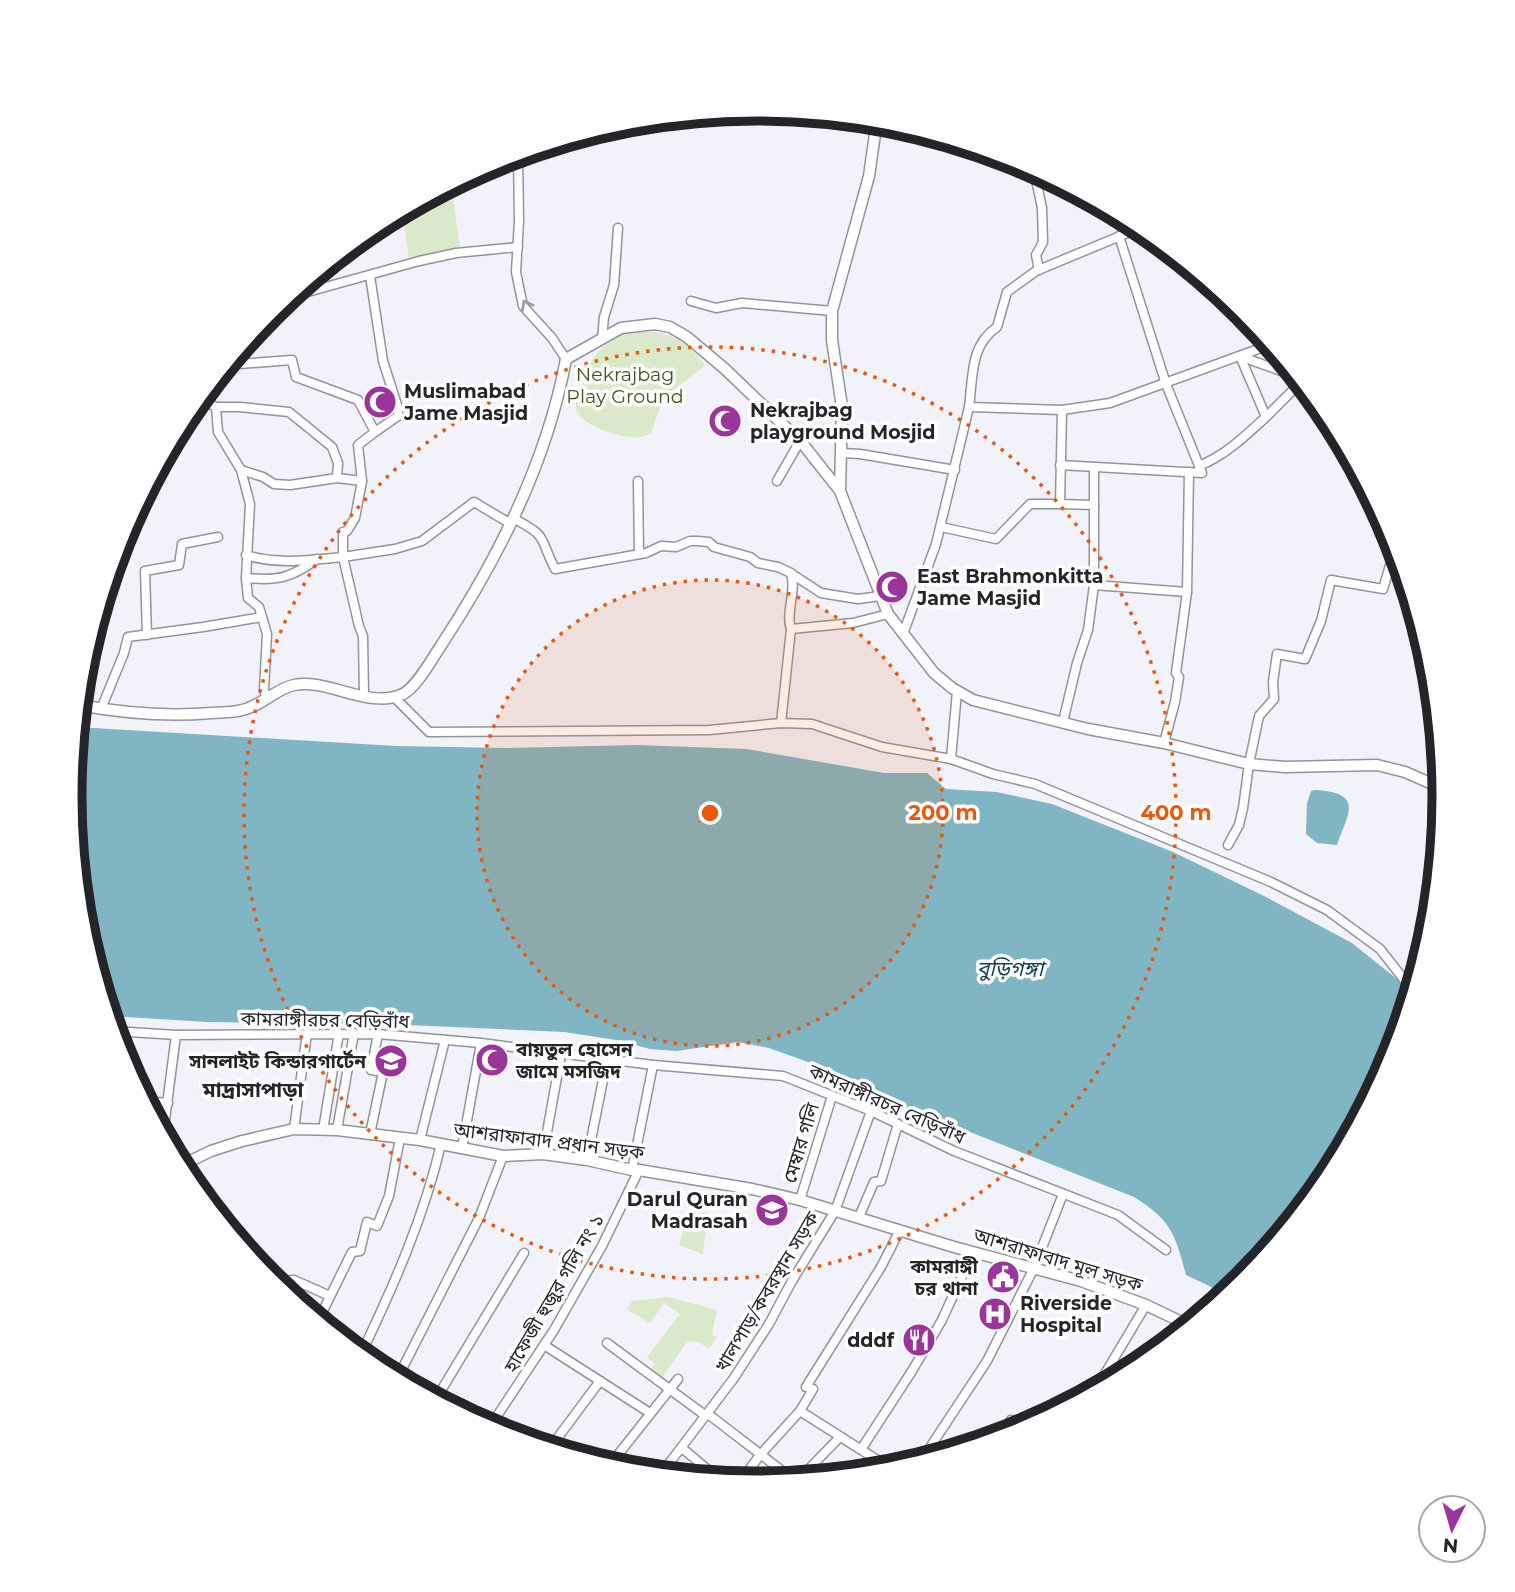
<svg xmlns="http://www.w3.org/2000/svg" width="1515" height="1592" viewBox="0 0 1515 1592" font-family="Montserrat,'Noto Sans Bengali',sans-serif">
<rect width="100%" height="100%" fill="#f1f2fa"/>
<g fill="#d9e9c9">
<path d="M 451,184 L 460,247 L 409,259 L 402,210 Z"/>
<path d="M 629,331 C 669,332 680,334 705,365 L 668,395 L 660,407 L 651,433 C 648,434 645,436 641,437 C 626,440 577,426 576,407 C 575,401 580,392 582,386 C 593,353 598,348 629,331 Z"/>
<path d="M 690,1210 L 708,1212 L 703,1254 L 679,1245 Z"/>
<path d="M 668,1297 L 717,1310 L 712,1335 L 717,1337 L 709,1349 L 699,1342 L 688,1341 L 660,1380 L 648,1372 L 655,1364 L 647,1357 L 680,1314 L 664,1303 L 650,1323 L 627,1310 L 632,1301 Z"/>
</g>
<g fill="#80b5c3">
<path d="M 77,727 L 396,746 L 507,748 L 635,745 L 747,749 L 884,773 L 927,773 L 946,789 L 997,792 L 1052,804 L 1173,852 L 1264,896 L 1352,943 L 1413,992 L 1393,1059 L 1329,1178 L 1243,1282 L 1228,1295 L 1186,1275 C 1175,1234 1172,1221 1134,1197 L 841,1081 L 808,1062 L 769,1048 L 738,1042 L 676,1051 L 650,1049 L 616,1040 L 564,1032 L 407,1025 L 208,1022 L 109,1016 L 83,930 L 70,796 Z"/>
<path d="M 1315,790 C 1364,793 1349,812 1337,845 L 1317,843 L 1306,834 L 1307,803 L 1311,791 Z"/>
</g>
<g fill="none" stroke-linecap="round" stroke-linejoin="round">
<defs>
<g id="minor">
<path d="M 518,154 L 519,221 L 516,272 L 523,306 L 552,338 L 566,359"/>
<path d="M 1028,165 L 1035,175 L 1042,208 L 1043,242 L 1036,255 L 1039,270"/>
<path d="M 286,298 L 419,261 L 456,253 L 518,247"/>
<path d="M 691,301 L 716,308 L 742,303 L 832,311"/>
<path d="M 602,339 L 604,317 L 614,285 L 618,228"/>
<path d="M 1240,356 L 1300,378"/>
<path d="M 226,365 L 292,360 L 296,377 L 358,400 L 375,432 L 398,416 L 398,408 L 383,361 L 370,276"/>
<path d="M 192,406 L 210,404 L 216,407 L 218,432 L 241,470 L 250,504 L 246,578"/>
<path d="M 216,407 L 240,407 L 289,412 L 332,447 L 338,463 L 337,478"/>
<path d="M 969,407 C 973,377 970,345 997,327 L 1007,292 L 1036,271 L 1142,227"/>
<path d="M 1062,410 L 1060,504 L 1094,505 L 1094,467"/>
<path d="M 1266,417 L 1302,381"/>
<path d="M 842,453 L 860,454 L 955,470"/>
<path d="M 1060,465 L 1202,473 L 1166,384 L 1119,236"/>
<path d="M 1199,466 C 1226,455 1245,436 1266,417 L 1240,356"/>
<path d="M 241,470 L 263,477 L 274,484 L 290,485 L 337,478 L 362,481 L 358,445 L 375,432"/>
<path d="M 638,481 L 639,554"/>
<path d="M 777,481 L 800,441"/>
<path d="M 513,518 C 550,538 538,536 555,569 L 646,553 L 661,546 L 676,547 L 690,541 L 698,541 L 709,542 L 714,547 L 750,557 L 758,563 L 778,567 L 791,573 C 797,592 785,612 791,629 L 853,623 L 888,614"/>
<path d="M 941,527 L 996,539 L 1030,504 L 1060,504"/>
<path d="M 246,555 C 277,565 311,560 343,557 L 343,532 L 347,531 L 355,518 L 362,481"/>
<path d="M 792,574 L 821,593 L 858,599 L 880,596"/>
<path d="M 1094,585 L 1094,505"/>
<path d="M 903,634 L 936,544 L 969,407 L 1062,410 L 1110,403 L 1272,344"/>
<path d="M 147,635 L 145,571 L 179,565 L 182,544 L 218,537"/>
<path d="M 364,696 L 363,636 L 359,626 L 343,557 L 395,549 L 422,541 L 474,502 L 511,524"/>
<path d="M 394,697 L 429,732 L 709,730 L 781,723 L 812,724 L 882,747 L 951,759 L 957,691"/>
<path d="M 267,698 L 264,690 L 267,634 L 259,607 L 248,598 L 246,578 C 278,581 291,578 317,559"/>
<path d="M 101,709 L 124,653 L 128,637 L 203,627 L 262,617"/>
<path d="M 1063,722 L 1077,663 L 1088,630 L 1094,585 L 1187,592"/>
<path d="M 781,723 L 791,629"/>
<path d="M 1164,743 L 1175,702 L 1179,677 L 1176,673 L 1187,592 L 1189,472"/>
<path d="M 951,759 L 993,774 L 1035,784 L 1271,882 L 1327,910 L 1380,949 L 1413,991"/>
<path d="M 1228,845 L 1239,825 L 1243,808 L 1249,764 L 1259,716 L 1274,699 L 1273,682 L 1277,654 L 1305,659 L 1321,621 L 1331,580 L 1383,589 L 1396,545"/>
<path d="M 114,1031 L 176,1035 L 378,1034 L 481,1043 L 653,1065 L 783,1076 L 871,1111 L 954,1151 L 1118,1215 L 1166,1250"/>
<path d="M 145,1101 L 168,1103"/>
<path d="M 294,1129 L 307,1033"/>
<path d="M 323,1130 L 339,1033"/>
<path d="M 337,1130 L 354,1033"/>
<path d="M 370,1134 L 383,1072 L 371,1070 L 378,1034"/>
<path d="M 163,1135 L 176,1035"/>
<path d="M 420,1140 L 445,1040"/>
<path d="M 462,1148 L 481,1043"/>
<path d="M 543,1154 L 561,1055"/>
<path d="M 587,1160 L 607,1060"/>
<path d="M 632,1170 L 653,1065"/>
<path d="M 800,1200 L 832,1096"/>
<path d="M 859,1217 L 874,1182 L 881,1181 L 898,1124"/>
<path d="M 284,1292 L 291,1280 L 294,1280 L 330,1296"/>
<path d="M 318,1321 L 352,1252 L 360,1251 L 367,1222 L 377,1226 L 389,1196 L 400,1138"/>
<path d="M 340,1339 L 441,1403"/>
<path d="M 607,1343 L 706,1416"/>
<path d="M 544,1345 L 650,1413"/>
<path d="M 362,1352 C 394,1285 424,1217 441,1144"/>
<path d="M 397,1379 L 479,1218 L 503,1156"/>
<path d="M 1094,1392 L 1146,1305"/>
<path d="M 436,1399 L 524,1253"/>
<path d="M 800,1411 L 893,1470"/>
<path d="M 708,1414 L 794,1480"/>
<path d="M 489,1428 L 554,1330 L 602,1246 L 639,1170"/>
<path d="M 1000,1437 L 1011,1420"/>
<path d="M 550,1448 L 600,1381"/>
<path d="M 682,1448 L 720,1480"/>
<path d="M 862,1448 L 912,1371 L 942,1320 L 973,1252"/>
<path d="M 921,1461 L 987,1361 L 1034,1268 L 1063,1194"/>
<path d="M 609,1466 L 678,1379"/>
<path d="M 661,1474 L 734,1378 L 769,1324 L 792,1281 L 835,1211 L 871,1111"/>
<path d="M 799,1479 L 840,1437"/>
<path d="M 740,1482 L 760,1455 L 800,1411 L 813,1389 L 806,1387 L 881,1267 L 900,1230"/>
</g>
<g id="tertiary">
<path d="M 840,491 L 842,407 L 832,340 L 832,311 L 869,176 L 877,120"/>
<path d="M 79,705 C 123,713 166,717 211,713 C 221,712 232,713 242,710 C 262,706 275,689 294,685 C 328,678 369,710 403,694 C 417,687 433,657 442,644 C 499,557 547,462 566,359 L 621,328 L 655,324 L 670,327 L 687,337 L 725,369 L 802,443 L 840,491 L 888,614 L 934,673 L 952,688 L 973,700 L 1088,729 L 1164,743 L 1249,764 L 1285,767 L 1377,765 L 1405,772 L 1444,789"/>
<path d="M 180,1166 L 211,1151 L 242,1141 L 294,1129 L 337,1130 L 420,1140 L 503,1156 L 543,1154 L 587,1160 L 632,1170 L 639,1170 L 752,1189 L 800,1200 L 954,1247 L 1081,1281 L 1146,1305 L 1190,1326"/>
</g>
</defs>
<use href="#minor" stroke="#93949b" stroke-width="11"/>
<use href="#tertiary" stroke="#93949b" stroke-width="13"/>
<use href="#minor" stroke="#fff" stroke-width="8"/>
<use href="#tertiary" stroke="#fff" stroke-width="10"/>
</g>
<defs><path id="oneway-chevron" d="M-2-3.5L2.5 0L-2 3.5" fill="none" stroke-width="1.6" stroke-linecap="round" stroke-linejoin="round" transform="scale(1.75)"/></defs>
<use stroke="#9c9d9e" href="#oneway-chevron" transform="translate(526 305) rotate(-118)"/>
<circle cx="710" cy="813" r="233" fill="#e8590c" fill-opacity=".12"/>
<g fill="none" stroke="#e8590c" stroke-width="3.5" stroke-dasharray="3.5 7">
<circle cx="710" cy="813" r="233"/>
<circle cx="710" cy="813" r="466"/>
</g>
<defs>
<symbol id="mosque-disc" viewBox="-11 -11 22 22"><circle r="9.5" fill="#9b359a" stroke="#fff"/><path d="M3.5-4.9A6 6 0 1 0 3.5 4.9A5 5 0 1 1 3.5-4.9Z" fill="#fff"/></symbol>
<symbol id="school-disc" viewBox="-11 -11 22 22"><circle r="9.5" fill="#9b359a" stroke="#fff"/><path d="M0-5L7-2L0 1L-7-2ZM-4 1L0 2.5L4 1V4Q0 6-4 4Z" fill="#fff"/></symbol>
<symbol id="civic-disc" viewBox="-11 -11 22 22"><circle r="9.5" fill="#9b359a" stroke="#fff"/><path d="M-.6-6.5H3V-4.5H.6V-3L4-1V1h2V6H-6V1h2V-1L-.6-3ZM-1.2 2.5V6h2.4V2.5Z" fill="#fff"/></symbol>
<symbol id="hospital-disc" viewBox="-11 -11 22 22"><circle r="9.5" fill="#9b359a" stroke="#fff"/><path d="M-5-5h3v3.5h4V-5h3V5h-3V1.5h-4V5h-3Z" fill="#fff"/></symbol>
<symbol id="restaurant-disc" viewBox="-11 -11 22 22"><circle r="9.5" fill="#9b359a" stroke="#fff"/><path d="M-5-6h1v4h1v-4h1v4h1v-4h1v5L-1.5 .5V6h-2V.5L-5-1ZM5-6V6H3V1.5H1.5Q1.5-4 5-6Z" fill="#fff"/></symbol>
</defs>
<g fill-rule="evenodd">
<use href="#mosque-disc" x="361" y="383" width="38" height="38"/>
<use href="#mosque-disc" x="706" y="402" width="38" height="38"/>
<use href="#mosque-disc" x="873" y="568" width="38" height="38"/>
<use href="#mosque-disc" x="473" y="1041" width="38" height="38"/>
<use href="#school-disc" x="372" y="1042" width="38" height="38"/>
<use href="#school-disc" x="753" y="1191" width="38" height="38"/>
<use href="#civic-disc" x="984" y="1258" width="38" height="38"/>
<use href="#hospital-disc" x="976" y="1295" width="38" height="38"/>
<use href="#restaurant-disc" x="900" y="1321" width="38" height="38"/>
</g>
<g text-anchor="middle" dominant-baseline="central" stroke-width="7" stroke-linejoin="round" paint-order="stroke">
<g font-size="19" fill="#3d551b" stroke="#fff">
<text x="625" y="374">Nekrajbag<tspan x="625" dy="22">Play Ground</tspan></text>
</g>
<g font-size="19" font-weight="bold" fill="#242528" stroke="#fff" text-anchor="start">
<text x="404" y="391">Muslimabad<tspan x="404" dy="22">Jame Masjid</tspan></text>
<text x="750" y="410">Nekrajbag<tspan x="750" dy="22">playground Mosjid</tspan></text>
<text x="917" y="576">East Brahmonkitta<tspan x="917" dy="22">Jame Masjid</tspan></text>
<text x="516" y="1049">বায়তুল হোসেন<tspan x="516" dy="22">জামে মসজিদ</tspan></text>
<text x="366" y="1061" text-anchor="end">সানলাইট কিন্ডারগার্টেন</text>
<text x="748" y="1199" text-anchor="end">Darul Quran<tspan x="748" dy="22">Madrasah</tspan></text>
<text x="978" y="1266" text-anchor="end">কামরাঙ্গী<tspan x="978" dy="22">চর থানা</tspan></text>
<text x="1020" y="1303">Riverside<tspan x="1020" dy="22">Hospital</tspan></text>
<text x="894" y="1340" text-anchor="end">dddf</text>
</g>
<g font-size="19" fill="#242528" stroke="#fff">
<text transform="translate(325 1020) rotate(1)">কামরাঙ্গীরচর বেড়িবাঁধ</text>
<text transform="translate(887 1104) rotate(24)">কামরাঙ্গীরচর বেড়িবাঁধ</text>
<text transform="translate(549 1141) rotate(7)">আশরাফাবাদ প্রধান সড়ক</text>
<text transform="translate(801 1143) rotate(-73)">মেম্বার গলি</text>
<text transform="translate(1058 1260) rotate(17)">আশরাফাবাদ মূল সড়ক</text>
<text transform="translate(767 1292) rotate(-59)">খালপাড়/কবরস্থান সড়ক</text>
<text transform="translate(554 1293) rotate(-60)">হাফেজী হুজুর গলি নং ১</text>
</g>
<g font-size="21" font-style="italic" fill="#0f3f4a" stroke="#fff">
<text x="1010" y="968">বুড়িগঙ্গা</text>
</g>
<g font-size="21" font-weight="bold" fill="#242528" stroke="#fff">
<text x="253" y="1089">মাদ্রাসাপাড়া</text>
</g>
</g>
<path d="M0 0H1515V1592H0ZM82 796a675 675 0 1 1 1350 0a675 675 0 1 1-1350 0Z" fill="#fff" fill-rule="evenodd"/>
<path fill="none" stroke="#242528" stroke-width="9" d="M82 796a675 675 0 1 1 1350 0a675 675 0 1 1-1350 0Z"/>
<circle cx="710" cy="813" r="10" fill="#e8590c" stroke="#fff" stroke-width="3.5"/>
<g font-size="21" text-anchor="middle" font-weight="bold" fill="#e8590c" stroke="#fff" stroke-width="7" stroke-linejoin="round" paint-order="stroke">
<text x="943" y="820">200 m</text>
<text x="1176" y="820">400 m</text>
</g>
<g transform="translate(1452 1529) rotate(185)"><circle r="33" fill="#ffffff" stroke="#a7a8a9" stroke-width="2"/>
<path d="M0-5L12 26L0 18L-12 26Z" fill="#9b359a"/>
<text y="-10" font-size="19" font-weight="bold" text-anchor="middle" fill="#242528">N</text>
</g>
</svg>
